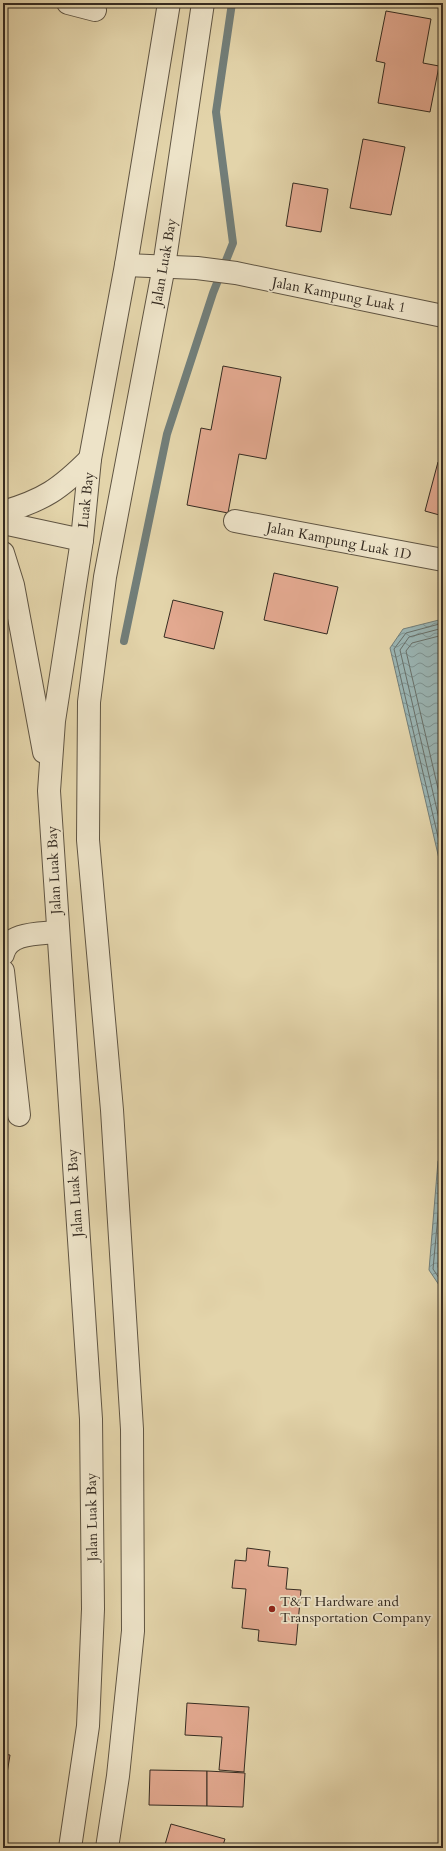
<svg xmlns="http://www.w3.org/2000/svg" width="446" height="1851" viewBox="0 0 446 1851" font-family="Cardo,serif">
<defs>
<pattern id="water-waves" width="16" height="10" patternUnits="userSpaceOnUse"><rect width="16" height="10" fill="#9ab5b4"/><path d="M0 5q4-4 8 0t8 0" fill="none" stroke="#7e9392"/></pattern>
</defs>
<rect width="100%" height="100%" fill="#e3d4aa"/>
<filter id="stains"><feTurbulence type="fractalNoise" baseFrequency=".005" numOctaves="4"/><feColorMatrix values="0 0 0 0 .2 0 0 0 0 .09 0 0 0 0 .02 0 0 0 .5 -.17"/></filter>
<radialGradient id="worn" r=".72"><stop offset=".6" stop-color="#630" stop-opacity="0"/><stop offset="1" stop-color="#630" stop-opacity=".3"/></radialGradient>
<g fill="url(#water-waves)" stroke="#727e79">
<path d="M 443,619 L 443,876 L 390,648 L 403,629 Z"/>
<path d="M 443,1154 L 443,1291 L 429,1270 L 438,1161 Z"/>
</g>
<g fill="none" stroke-linecap="round" stroke-linejoin="round">
<g stroke="#68706a" stroke-width="1">
<path d="M 443,623 L 406,633 L 394,649 L 443,858"/>
<path d="M 443,628 L 409,637 L 400,650 L 443,836"/>
<path d="M 443,635 L 412,643 L 406,651 L 443,810"/>
<path d="M 443,1161 L 433,1269 L 443,1284"/>
<path d="M 443,1209 L 438,1267 L 443,1275"/>
</g>
<path stroke="#727e79" stroke-width="8" d="M 124,641 L 167,434 L 213,293 L 233,243 L 216,112 L 232,3"/>
</g>
<g fill="#e3a990" stroke="#352b21">
<path d="M 386,11 L 431,19 L 423,63 L 439,66 L 430,112 L 378,103 L 385,63 L 376,61 Z"/>
<path d="M 363,139 L 405,147 L 391,215 L 350,208 Z"/>
<path d="M 293,183 L 328,189 L 321,232 L 286,226 Z"/>
<path d="M 223,366 L 281,377 L 266,459 L 239,454 L 228,513 L 187,505 L 201,428 L 211,430 Z"/>
<path d="M 438,462 L 443,463 L 443,516 L 425,511 Z"/>
<path d="M 274,573 L 338,587 L 327,634 L 264,620 Z"/>
<path d="M 173,600 L 223,612 L 214,649 L 164,637 Z"/>
<path d="M 247,1548 L 270,1551 L 268,1566 L 288,1568 L 286,1589 L 301,1590 L 296,1645 L 258,1641 L 259,1630 L 242,1628 L 246,1589 L 232,1588 L 235,1560 L 246,1561 Z"/>
<path d="M 187,1703 L 249,1707 L 244,1772 L 219,1770 L 222,1737 L 185,1735 Z"/>
<path d="M 3,1754 L 10,1755 L 3,1798 Z"/>
<path d="M 150,1770 L 207,1771 L 207,1806 L 149,1805 Z"/>
<path d="M 207,1771 L 245,1773 L 243,1807 L 207,1806 Z"/>
<path d="M 171,1824 L 225,1839 L 222,1848 L 164,1848 Z"/>
</g>
<g fill="none" stroke-linecap="round" stroke-linejoin="round">
<defs>
<g id="minor">
<path d="M 68,3 L 95,10"/>
<path d="M 126,265 L 197,268 L 236,273 L 443,316"/>
<path d="M 3,512 C 44,500 60,489 90,459"/>
<path d="M 235,521 L 443,560"/>
<path d="M 3,523 L 82,540"/>
<path d="M 3,553 L 13,585 L 44,752"/>
<path d="M 3,954 C 8,932 39,934 57,932"/>
<path d="M 3,971 L 19,1115"/>
<path d="M 70,1848 L 88,1726 L 93,1609 L 91,1419 L 49,791 L 54,721 L 82,540 L 90,459 L 126,265 L 169,3"/>
<path d="M 107,1848 L 118,1776 L 133,1631 L 132,1429 L 112,1110 L 88,840 L 89,702 L 105,577 L 164,266 L 203,3"/>
</g>
</defs>
<use href="#minor" stroke="#605543" stroke-width="24"/>
<use href="#minor" stroke="#ede3c8" stroke-width="22"/>
</g>
<circle fill="#8f2418" stroke="#ede3c8" stroke-width="1.5" cx="272" cy="1609" r="4"/>
<g text-anchor="middle" dominant-baseline="central" stroke-width="3.5" stroke-linejoin="round" paint-order="stroke">
<g font-size="14" fill="#352b21" stroke="#ede3c8">
<text transform="translate(164 262) rotate(-80)">Jalan Luak Bay</text>
<text transform="translate(339 295) rotate(11)">Jalan Kampung Luak 1</text>
<text transform="translate(86 500) rotate(-84)">Luak Bay</text>
<text transform="translate(339 541) rotate(11)">Jalan Kampung Luak 1D</text>
<text transform="translate(54 870) rotate(-93)">Jalan Luak Bay</text>
<text transform="translate(75 1193) rotate(-94)">Jalan Luak Bay</text>
<text transform="translate(92 1517) rotate(-91)">Jalan Luak Bay</text>
</g>
<g font-size="14" fill="#352b21" stroke="#ede3c8" text-anchor="start">
<text x="280" y="1601">T&amp;T Hardware and<tspan x="280" dy="16">Transportation Company</tspan></text>
</g>
</g>
<rect width="446" height="1851" fill="none" stroke="#e3d4aa" stroke-width="16"/>
<rect x="4" y="4" width="438" height="1843" fill="none" stroke="#352b21" stroke-width="2"/>
<rect x="8" y="8" width="430" height="1835" fill="none" stroke="#352b21"/>
<rect width="100%" height="100%" filter="url(#stains)"/>
<rect width="100%" height="100%" fill="url(#worn)"/>
</svg>
